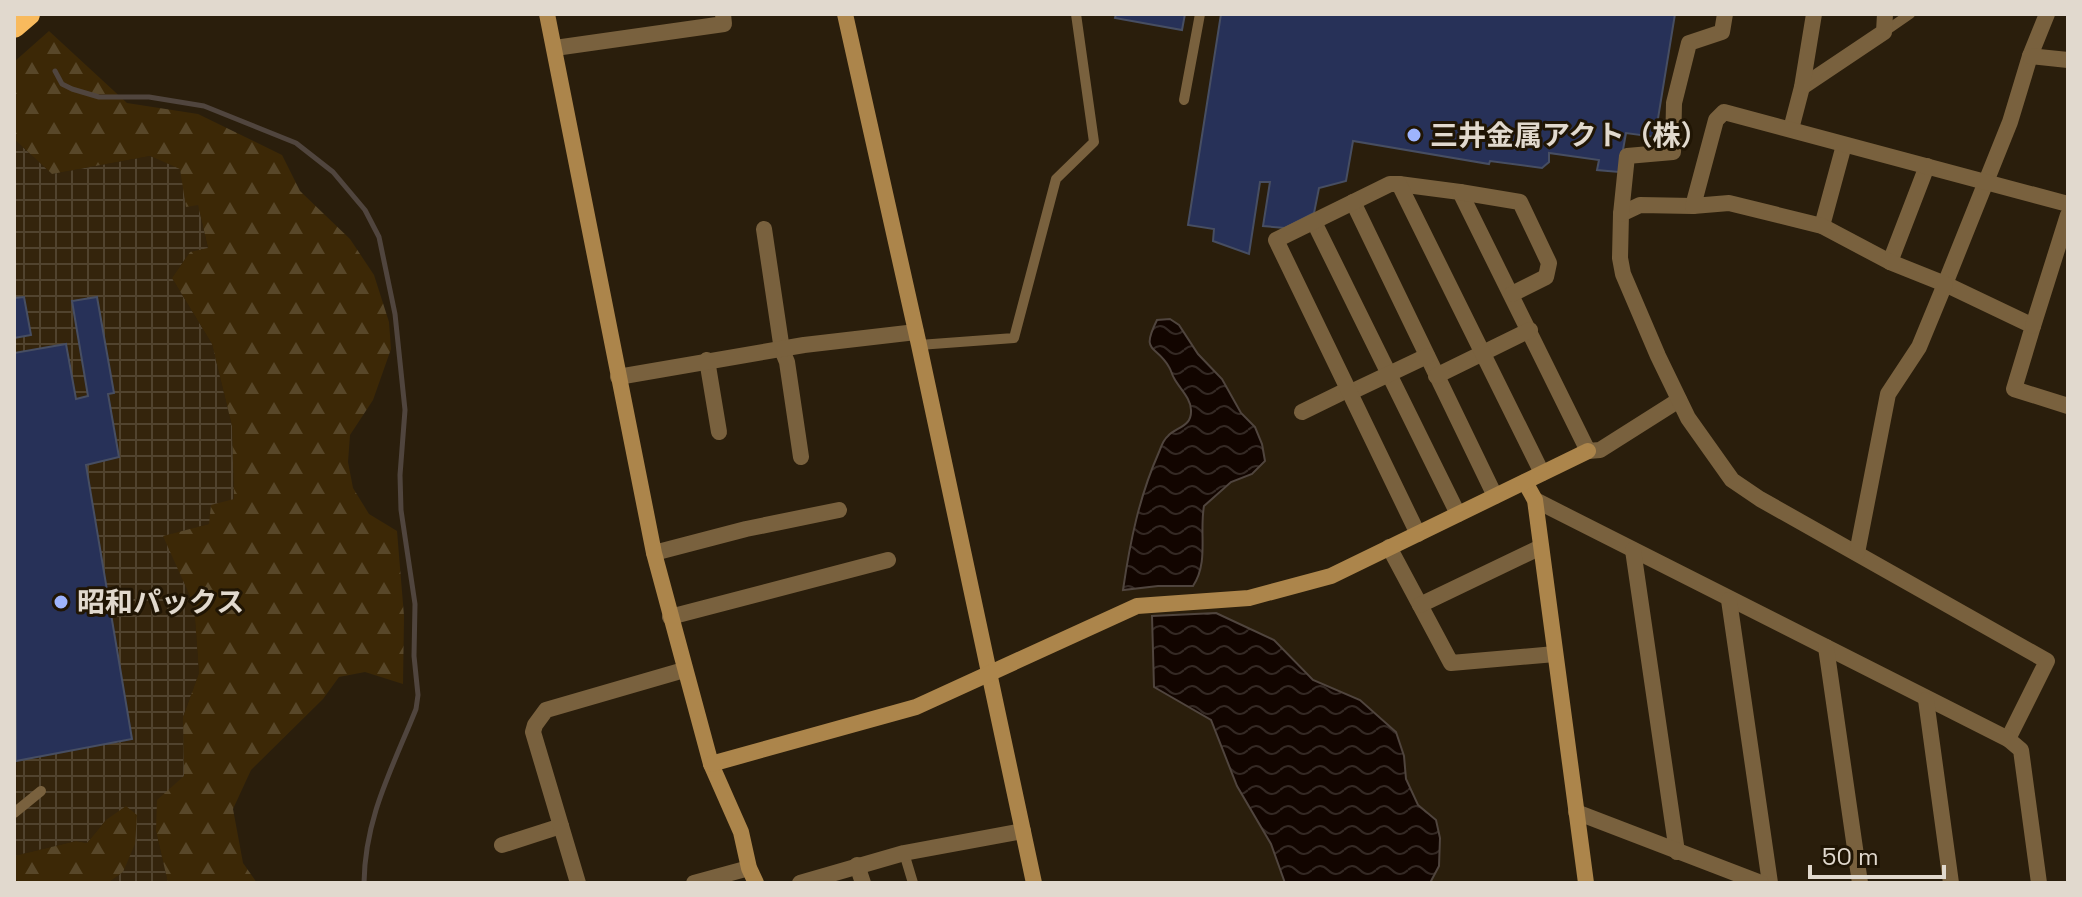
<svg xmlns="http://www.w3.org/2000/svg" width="2082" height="897" viewBox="0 0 2082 897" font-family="'Space Grotesk','Noto Sans JP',sans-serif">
<defs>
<pattern id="industrial-grid" width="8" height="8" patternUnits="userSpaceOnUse" patternTransform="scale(2)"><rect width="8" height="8" fill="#34240c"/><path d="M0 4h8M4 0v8" fill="none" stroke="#51432e"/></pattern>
<pattern id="forest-firs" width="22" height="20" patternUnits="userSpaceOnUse" patternTransform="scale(2)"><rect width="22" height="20" fill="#3c2806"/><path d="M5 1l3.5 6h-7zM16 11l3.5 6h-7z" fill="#584729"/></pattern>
<pattern id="water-waves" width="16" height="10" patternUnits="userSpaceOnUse" patternTransform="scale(2)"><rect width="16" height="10" fill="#120500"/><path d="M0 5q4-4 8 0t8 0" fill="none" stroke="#342924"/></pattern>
</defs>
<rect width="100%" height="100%" fill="#2a1e0c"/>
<path fill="url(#industrial-grid)" d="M 14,139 L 52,174 L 150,156 L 181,169 L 186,206 L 198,204 L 208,249 L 190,252 L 172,278 L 212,344 L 232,426 L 234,499 L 209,524 L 164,536 L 194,605 L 199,673 L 183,717 L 184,776 L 156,831 L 168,883 L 108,883 L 123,872 L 106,820 L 87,843 L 76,841 L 14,856 Z"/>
<g fill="url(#forest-firs)">
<path d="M 49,31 L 127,103 L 198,114 L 282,155 L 300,191 L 350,239 L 374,275 L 389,322 L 391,349 L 373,400 L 350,435 L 348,462 L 353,488 L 369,514 L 397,531 L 404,616 L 403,684 L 365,672 L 339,677 L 323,699 L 251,770 L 233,809 L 243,863 L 257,883 L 168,883 L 156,831 L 157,800 L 184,776 L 183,717 L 199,673 L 194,605 L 163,536 L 209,524 L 211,505 L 234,499 L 232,426 L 212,344 L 172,278 L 190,252 L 208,248 L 198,205 L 186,207 L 180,169 L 150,156 L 52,174 L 14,139 L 14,62 Z"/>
<path d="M 126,806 L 137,815 L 135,844 L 123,872 L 108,883 L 15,883 L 14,856 L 76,841 L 87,843 L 106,820 Z"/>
</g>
<g fill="url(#water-waves)" stroke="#50453e" stroke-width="2">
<path d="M 1170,319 L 1179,325 L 1198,354 L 1222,379 L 1241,413 L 1255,427 L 1262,444 L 1265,461 L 1252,474 L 1231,482 L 1204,506 C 1199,533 1209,562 1193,586 L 1158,586 L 1123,590 C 1130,542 1139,497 1159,452 C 1161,447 1163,440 1168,436 C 1176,427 1192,427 1191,410 C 1191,398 1179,388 1174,378 C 1172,375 1171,370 1169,367 C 1156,344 1140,354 1157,320 Z"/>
<path d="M 1216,613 L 1274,640 L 1313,680 L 1360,700 L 1396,732 L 1404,756 L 1406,779 L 1418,805 L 1436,820 L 1440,838 L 1439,866 L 1430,883 L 1285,883 L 1271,844 L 1237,786 L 1211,720 L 1154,687 L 1152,616 Z"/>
</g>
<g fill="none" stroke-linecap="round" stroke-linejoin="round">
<path stroke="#50453e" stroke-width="5" d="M 55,71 L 62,84 L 72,89 L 99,97 L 149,97 L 204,106 L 296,143 L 333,172 L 365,210 L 379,237 L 395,314 L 405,410 L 400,475 L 401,510 L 415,604 L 414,656 L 418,695 L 416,709 C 392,769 365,817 364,883"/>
</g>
<g fill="#273158" stroke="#474e62" stroke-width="2">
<path d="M 1116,14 L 1185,14 L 1182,30 L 1115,18 Z"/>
<path d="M 1221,14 L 1675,14 L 1655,137 L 1626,133 L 1619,172 L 1597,170 L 1599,160 L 1549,153 L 1549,162 L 1542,168 L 1490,161 L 1489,164 L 1353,141 L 1346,181 L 1319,188 L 1314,213 L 1285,228 L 1263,226 L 1270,182 L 1260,182 L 1249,254 L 1213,241 L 1214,229 L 1188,225 Z"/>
<path d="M 24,297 L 31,335 L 14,338 L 14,298 Z"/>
<path d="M 97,297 L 114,393 L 108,394 L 119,457 L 86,465 L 132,739 L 16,761 L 14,353 L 66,344 L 76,399 L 88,396 L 72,301 Z"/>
</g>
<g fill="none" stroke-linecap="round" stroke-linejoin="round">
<g stroke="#79613e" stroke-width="10">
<path d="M 1884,32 L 1910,14"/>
<path d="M 1184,100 L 1200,14"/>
<path d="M 919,345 L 1014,338 L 1056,179 L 1094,142 L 1076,14"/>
<path d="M 14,813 L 41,791"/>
<path d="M 904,853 L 913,883"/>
</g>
<g stroke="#79613e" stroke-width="16">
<path d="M 2047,14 L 2030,56 L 2010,122 L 1945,284 L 2033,326 L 2014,389 L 2068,406"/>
<path d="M 555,48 L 724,24 L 723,14"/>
<path d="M 2030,56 L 2068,60"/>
<path d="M 1802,87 L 1884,32 L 1885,14"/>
<path d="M 1791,129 L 1802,87 L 1814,14"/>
<path d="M 1399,184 L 1460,192 L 1588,451 L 1600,450 L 1679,400"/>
<path d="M 1460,192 L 1520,202 L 1549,263 L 1546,277 L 1512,294"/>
<path d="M 1353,202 L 1495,496"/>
<path d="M 1693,206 L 1640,205 L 1621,214 L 1620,258 L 1623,274 L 1658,356 L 1688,418 L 1732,480 L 1760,499 L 2047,661 L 2008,739"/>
<path d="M 1621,214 L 1627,156 L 1673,152 L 1674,103 L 1689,43 L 1722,32 L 1725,14"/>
<path d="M 1314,222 L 1458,514"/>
<path d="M 1822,226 L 1844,145"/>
<path d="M 764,229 L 782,350 L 787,362 L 801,457"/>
<path d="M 1890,262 L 1927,166"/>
<path d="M 2033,326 L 2068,215"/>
<path d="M 707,360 L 719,432"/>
<path d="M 1436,376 L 1530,330"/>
<path d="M 618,377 L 804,345 L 916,332"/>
<path d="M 1349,393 L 1427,356"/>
<path d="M 1302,412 L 1347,390"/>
<path d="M 1535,500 L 2008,739 L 2021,750 L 2039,883"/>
<path d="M 1418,534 L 1276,240 L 1390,184 L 1399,184 L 1542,473"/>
<path d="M 1389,547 L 1451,663 L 1555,654"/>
<path d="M 1633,550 L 1677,852"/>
<path d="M 654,553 L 746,529 L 839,510"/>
<path d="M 1857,553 L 1888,394 L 1919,347 L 1945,284 L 1890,262 L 1822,226 L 1729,203 L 1693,206 L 1716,120 L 1724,112 L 2068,204"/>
<path d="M 1729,600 L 1770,883"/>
<path d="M 1420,605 L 1541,547"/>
<path d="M 670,617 L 888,560"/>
<path d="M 1826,647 L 1860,883"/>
<path d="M 1926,700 L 1951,883"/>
<path d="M 1576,812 L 1761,883"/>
<path d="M 502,845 L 561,826"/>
<path d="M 857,865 L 863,883"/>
<path d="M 578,883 L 533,732 L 535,725 L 546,710 L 684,670"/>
<path d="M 694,883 L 749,868"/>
<path d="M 800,883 L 904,853 L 1023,831"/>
</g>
<g stroke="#ac854b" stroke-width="16">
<path d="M 547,14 L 654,553 L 711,764 L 741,832 L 749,868 L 756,883"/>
<path d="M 845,14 L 919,345 L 1034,883"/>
<path d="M 1525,482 L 1535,500 L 1586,883"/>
<path d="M 711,764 L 916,707 L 1137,606 L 1249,598 L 1331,576 L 1588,451"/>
</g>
<path stroke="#f8ba5d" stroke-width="24" d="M 14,26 L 28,14"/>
</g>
<g fill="#9eb4fd" stroke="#201504" stroke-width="3">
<circle cx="1414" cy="135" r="8"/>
<circle cx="61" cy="602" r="8"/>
</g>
<g text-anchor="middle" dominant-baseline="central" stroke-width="6" stroke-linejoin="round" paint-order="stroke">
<g font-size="28" font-weight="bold" fill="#e1d9ce" stroke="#201504" text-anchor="start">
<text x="1430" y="135">三井金属アクト（株）</text>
<text x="77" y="602">昭和パックス</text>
</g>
</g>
<rect width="2082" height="897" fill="none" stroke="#e1d9ce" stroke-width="32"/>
<path d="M1810 865v12h134v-12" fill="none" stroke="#e1d9ce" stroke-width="4"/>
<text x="1822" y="865" font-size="24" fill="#e1d9ce" stroke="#201504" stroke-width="6" paint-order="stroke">50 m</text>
</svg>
